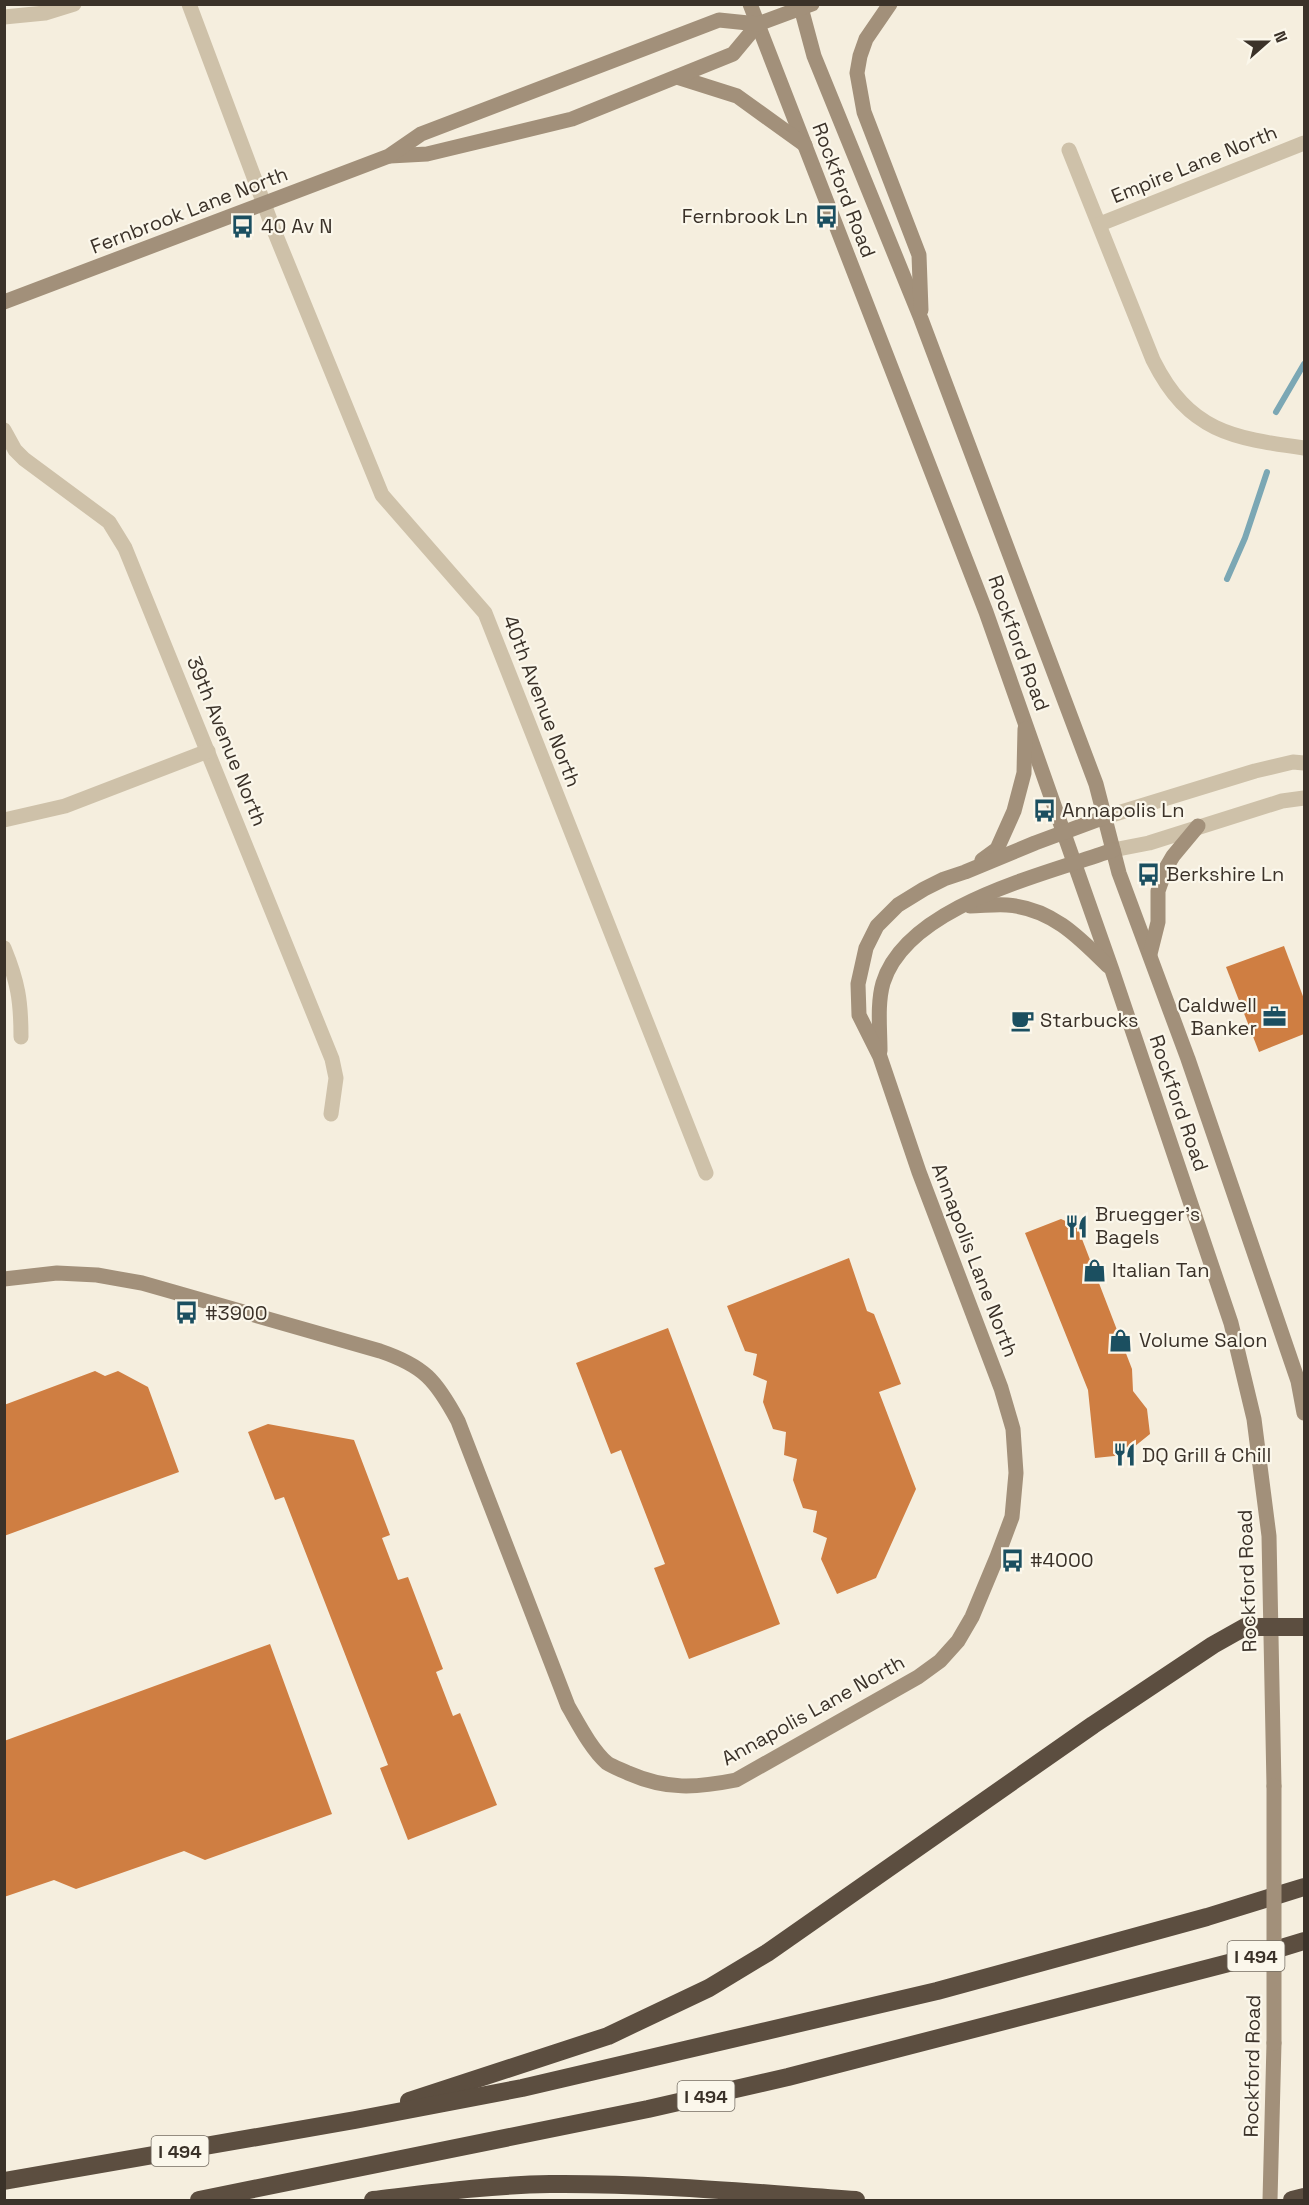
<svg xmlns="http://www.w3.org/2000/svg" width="1309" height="2205" viewBox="0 0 1309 2205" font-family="'Space Grotesk',sans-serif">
<rect width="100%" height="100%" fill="#f5eede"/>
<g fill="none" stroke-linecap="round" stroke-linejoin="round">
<g stroke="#7ba7b4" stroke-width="6">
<path d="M 1276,412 L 1304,364"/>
<path d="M 1227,579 L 1245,538 L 1267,472"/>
</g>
</g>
<g fill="#cf7e42">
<path d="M 1284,946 L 1304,999 L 1304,1034 L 1259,1052 L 1226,967 Z"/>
<path d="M 1061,1219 L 1077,1226 L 1132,1369 L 1133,1391 L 1147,1409 L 1150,1434 L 1124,1455 L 1095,1458 L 1088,1390 L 1025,1233 Z"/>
<path d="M 849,1258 L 867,1311 L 874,1314 L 901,1384 L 879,1392 L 916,1489 L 876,1578 L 837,1594 L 821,1559 L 827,1538 L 813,1532 L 817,1511 L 803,1508 L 793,1480 L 797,1459 L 784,1455 L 786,1432 L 773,1429 L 763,1402 L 767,1381 L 753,1375 L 757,1354 L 745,1351 L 727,1306 Z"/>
<path d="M 668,1328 L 780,1624 L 689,1659 L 654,1568 L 665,1564 L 621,1450 L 611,1454 L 576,1363 Z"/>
<path d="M 95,1371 L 105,1376 L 118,1371 L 148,1387 L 179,1472 L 4,1536 L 4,1405 Z"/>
<path d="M 268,1424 L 354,1440 L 390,1535 L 382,1538 L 398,1580 L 408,1577 L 443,1669 L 436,1672 L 453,1716 L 460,1713 L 497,1805 L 408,1840 L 380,1768 L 388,1765 L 284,1497 L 275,1500 L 248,1432 Z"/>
<path d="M 270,1644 L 332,1814 L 205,1860 L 184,1851 L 76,1889 L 54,1880 L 4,1897 L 4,1741 Z"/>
</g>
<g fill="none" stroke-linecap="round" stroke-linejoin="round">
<g stroke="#cec1a9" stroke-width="15">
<path d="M 189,4 L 273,228 L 382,495 L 485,613 L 706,1173"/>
<path d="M 4,17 L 45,13 L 74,4"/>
<path d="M 1069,150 L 1153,360 C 1189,432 1232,438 1304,448"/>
<path d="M 1100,224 L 1304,143"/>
<path d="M 4,430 L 15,450 L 24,459 L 109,522 L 125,548 L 332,1059 L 336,1078 L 331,1114"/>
<path d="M 1105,817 L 1255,771 L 1293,762 L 1304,763"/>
<path d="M 4,820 L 65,806 L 208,751"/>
<path d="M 1113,850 L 1149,843 L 1282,801 L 1304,798"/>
<path d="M 4,948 C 18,982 21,1001 21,1037"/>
</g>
<g stroke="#a2907a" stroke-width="15">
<path d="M 750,4 L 986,612 L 1112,970 L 1231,1323 L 1254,1419 L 1269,1536 L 1274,1786"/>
<path d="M 800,4 L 814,56 L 921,319 L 1096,784 L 1119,873 L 1188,1059 L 1242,1217 L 1298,1381 L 1304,1413"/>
<path d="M 890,4 L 866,39 L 860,56 L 857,73 L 864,112 L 919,255 L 921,310"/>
<path d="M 677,77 L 737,96 L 805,145"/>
<path d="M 390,156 L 427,154 L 572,119 L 733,54 L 758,24"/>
<path d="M 4,302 L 389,156 L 421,134 L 719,20 L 758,24 L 812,4"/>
<path d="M 982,860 L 997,849 L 1014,811 L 1024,773 L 1025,729"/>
<path d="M 970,906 C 982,906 995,904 1007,905 C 1051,908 1079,937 1108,966"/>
<path d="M 1150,954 L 1158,922 L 1158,891 L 1166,868 L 1173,856 L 1198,826"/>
<path d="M 880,1051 C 880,1029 877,1004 883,983 C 907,905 1044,875 1113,850"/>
<path d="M 4,1279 L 57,1273 L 97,1275 L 142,1283 L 380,1351 C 424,1366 436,1380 458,1421 L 568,1706 C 578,1723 591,1749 607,1763 C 613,1767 622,1770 628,1773 C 667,1790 696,1788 736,1780 L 918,1677 L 940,1661 L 958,1641 L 972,1617 L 997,1557 L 1012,1517 L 1016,1473 L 1013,1429 L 1001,1388 L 919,1172 L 880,1057 L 859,1015 L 858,984 L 866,948 L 877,926 L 898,905 L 924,889 L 944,879 L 965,872 L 1035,843 L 1105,817"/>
<path d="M 1270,2200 L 1274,2043"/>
</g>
<g stroke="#5c4e40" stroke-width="18">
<path d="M 409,2101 L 608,2036 L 709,1988 L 767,1953 L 1093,1725 L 1213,1645 L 1245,1627 L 1304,1627"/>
<path d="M 4,2181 L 355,2120 L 522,2088 L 937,1991 L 1207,1917 L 1304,1887"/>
<path d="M 199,2200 L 648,2109 L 788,2077 L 1248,1958 L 1304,1941"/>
<path d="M 373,2200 C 432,2193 491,2185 550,2184 C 652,2183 755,2193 856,2200"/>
<path d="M 1292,2200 L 1304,2197"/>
</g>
<path stroke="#a2907a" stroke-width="15" d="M 1274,2043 L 1274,1786"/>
</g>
<defs>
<symbol id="bus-bare" viewBox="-9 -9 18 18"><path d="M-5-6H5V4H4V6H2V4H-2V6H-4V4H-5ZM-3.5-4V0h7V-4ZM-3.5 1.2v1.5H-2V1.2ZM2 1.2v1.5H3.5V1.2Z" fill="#1b4f60" stroke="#fbf7eb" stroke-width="2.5" paint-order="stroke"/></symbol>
<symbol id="office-bare" viewBox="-9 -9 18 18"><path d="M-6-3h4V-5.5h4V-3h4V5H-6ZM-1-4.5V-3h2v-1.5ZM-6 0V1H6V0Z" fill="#1b4f60" stroke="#fbf7eb" stroke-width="2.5" paint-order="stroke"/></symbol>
<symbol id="cafe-bare" viewBox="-9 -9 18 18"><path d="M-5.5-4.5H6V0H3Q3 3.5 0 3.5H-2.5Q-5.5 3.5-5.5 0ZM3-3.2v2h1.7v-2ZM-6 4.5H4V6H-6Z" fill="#1b4f60" stroke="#fbf7eb" stroke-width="2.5" paint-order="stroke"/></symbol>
<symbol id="restaurant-bare" viewBox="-9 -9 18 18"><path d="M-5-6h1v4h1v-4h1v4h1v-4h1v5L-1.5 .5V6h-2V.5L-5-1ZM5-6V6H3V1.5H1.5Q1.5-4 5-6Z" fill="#1b4f60" stroke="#fbf7eb" stroke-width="2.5" paint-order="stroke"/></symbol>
<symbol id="shop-bare" viewBox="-9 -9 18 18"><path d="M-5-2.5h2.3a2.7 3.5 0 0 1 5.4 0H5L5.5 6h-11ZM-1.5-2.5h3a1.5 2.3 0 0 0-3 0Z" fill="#1b4f60" stroke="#fbf7eb" stroke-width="2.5" paint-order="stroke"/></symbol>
</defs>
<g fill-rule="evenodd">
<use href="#bus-bare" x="810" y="200" width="33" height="33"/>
<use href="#bus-bare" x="226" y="210" width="33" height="33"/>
<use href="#bus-bare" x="1028" y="794" width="33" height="33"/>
<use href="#bus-bare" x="1132" y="858" width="33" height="33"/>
<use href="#office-bare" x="1258" y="1000" width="33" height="33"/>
<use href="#cafe-bare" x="1006" y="1004" width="33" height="33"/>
<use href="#restaurant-bare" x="1060" y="1210" width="33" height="33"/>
<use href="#shop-bare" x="1078" y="1254" width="33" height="33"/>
<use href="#bus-bare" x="170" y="1296" width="33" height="33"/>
<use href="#shop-bare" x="1104" y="1324" width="33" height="33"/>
<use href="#restaurant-bare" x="1108" y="1438" width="33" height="33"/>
<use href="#bus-bare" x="996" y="1544" width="33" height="33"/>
</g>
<g text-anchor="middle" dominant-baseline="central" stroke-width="4.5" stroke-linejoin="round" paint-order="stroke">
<g fill="#fbf7eb" stroke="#756d63" stroke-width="1.5">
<rect x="1227.5" y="1941" width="57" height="30" rx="4.5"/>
<rect x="677.5" y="2081" width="57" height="30" rx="4.5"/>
<rect x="151.5" y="2136" width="57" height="30" rx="4.5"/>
</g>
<g font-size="18" font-weight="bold" fill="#3b3229">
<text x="1256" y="1956">I 494</text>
<text x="706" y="2096">I 494</text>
<text x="180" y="2151">I 494</text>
</g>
<g font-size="20" fill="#3b3229" stroke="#fbf7eb">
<text transform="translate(1194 164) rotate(-22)">Empire Lane North</text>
<text transform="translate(844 190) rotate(69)">Rockford Road</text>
<text transform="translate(189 210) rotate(-21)">Fernbrook Lane North</text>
<text transform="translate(1019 643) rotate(70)">Rockford Road</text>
<text transform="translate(542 701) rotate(69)">40th Avenue North</text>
<text transform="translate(227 741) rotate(68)">39th Avenue North</text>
<text transform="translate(1179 1103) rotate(71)">Rockford Road</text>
<text transform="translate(975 1260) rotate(69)">Annapolis Lane North</text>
<text transform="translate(1247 1581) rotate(-92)">Rockford Road</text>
<text transform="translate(813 1710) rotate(-29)">Annapolis Lane North</text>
<text transform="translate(1252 2066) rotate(-89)">Rockford Road</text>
</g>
<g font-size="20" fill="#3b3229" stroke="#fbf7eb" text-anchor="start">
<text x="808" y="216" text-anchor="end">Fernbrook Ln</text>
<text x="261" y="226">40 Av N</text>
<text x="1062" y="810">Annapolis Ln</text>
<text x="1166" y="874">Berkshire Ln</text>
<text x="1257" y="1005" text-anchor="end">Caldwell<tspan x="1257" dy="23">Banker</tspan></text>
<text x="1040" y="1020">Starbucks</text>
<text x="1095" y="1214">Bruegger's<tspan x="1095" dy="23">Bagels</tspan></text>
<text x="1112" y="1270">Italian Tan</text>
<text x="205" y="1313">#3900</text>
<text x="1139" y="1340">Volume Salon</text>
<text x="1142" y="1455">DQ Grill &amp; Chill</text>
<text x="1030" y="1560">#4000</text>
</g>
</g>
<rect width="1309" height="2205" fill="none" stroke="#3b3229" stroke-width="12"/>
<g transform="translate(1267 42) rotate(69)" stroke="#fbf7eb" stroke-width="4.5" paint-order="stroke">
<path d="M0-4.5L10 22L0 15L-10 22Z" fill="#3b3229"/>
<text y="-9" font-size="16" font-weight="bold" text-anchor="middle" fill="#3b3229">N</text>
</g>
</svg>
